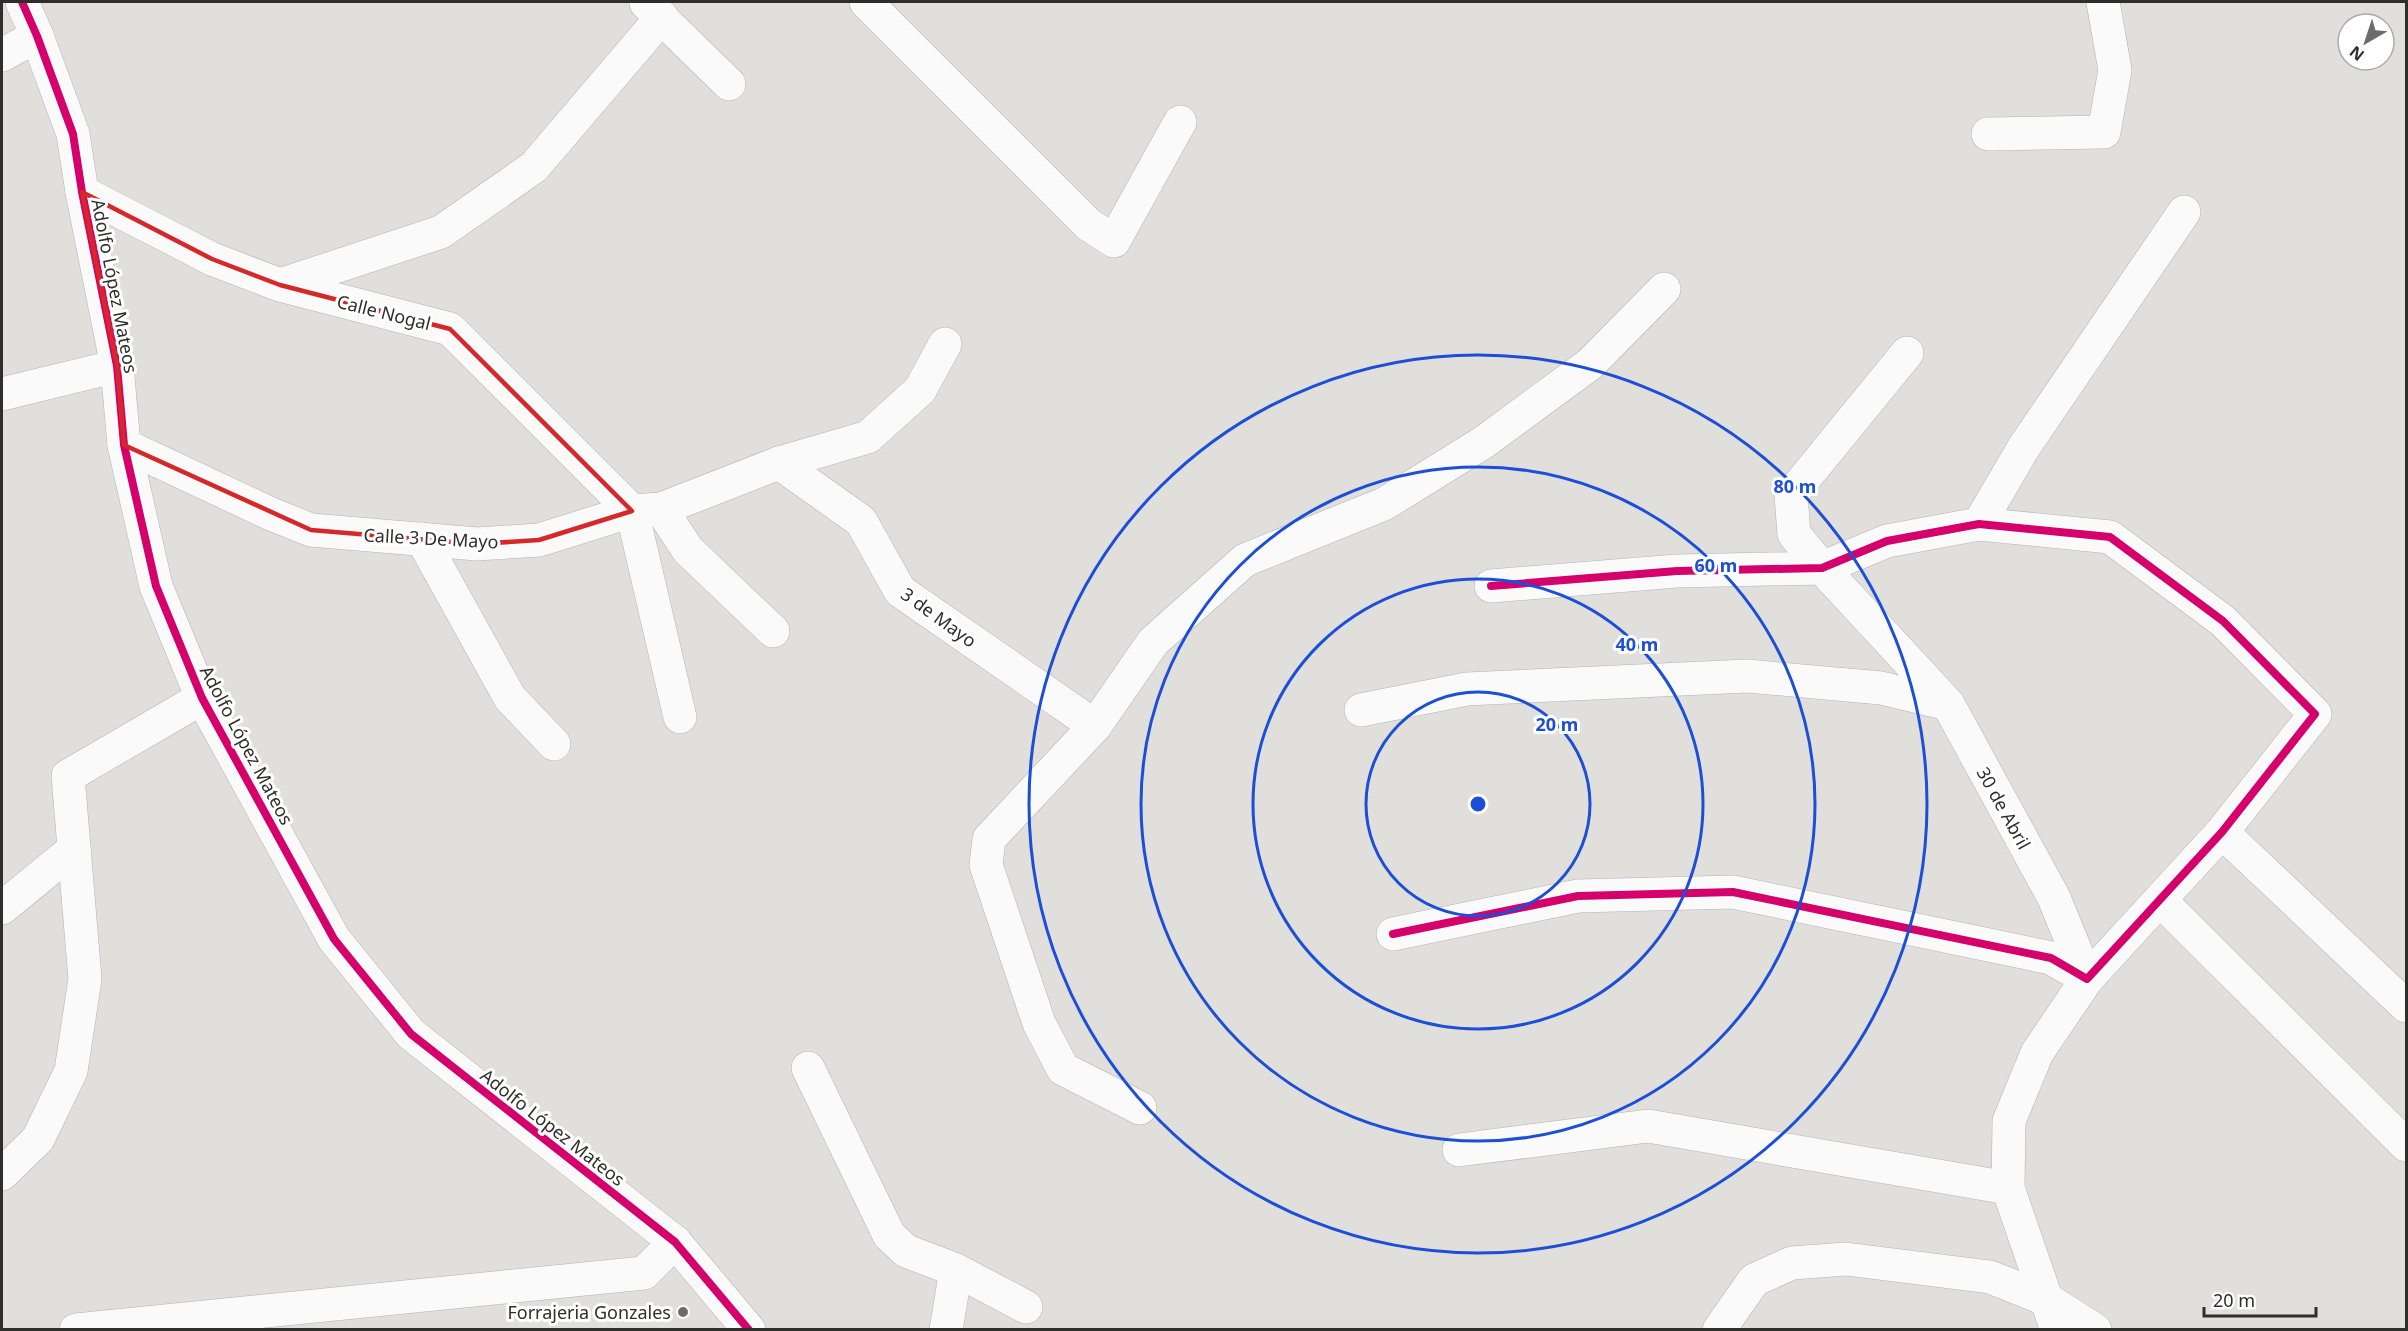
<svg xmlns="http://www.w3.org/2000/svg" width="2408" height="1331" viewBox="0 0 2408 1331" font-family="'Noto Sans',sans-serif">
<rect width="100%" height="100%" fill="#e0dfdc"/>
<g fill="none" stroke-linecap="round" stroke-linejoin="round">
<defs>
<g id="street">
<path d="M 22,2 L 37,36 L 73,134 L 82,192 L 117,366 L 124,445 L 156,586 L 202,698 L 334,939 L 411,1034 L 675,1242 L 749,1330"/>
<path d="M 866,2 L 1089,225 L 1114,241 L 1180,122"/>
<path d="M 646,3 L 729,84"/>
<path d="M 2,55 L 37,36"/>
<path d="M 1988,134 L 2104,132 L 2115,70 L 2103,2"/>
<path d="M 82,192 L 212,259 L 280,285 L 450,329 L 632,511 L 680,717"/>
<path d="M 280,285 L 441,232 L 534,167 L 662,17"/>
<path d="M 1907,353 L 1791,495 L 1794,534 L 1822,568 L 1948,704 L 2054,898 L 2087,979 L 2037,1053 L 2009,1121 L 2008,1188 L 2057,1330"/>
<path d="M 2,394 L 117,366"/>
<path d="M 124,445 L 271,514 L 311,530 L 477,544 L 539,540 L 632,511 L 661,509 L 779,463 L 868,437 L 920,390 L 945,344"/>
<path d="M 779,463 L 861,521 L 900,591 L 1095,726"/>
<path d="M 661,509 L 688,550 L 773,631"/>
<path d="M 1979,524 L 2024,447 L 2184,212"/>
<path d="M 422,539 L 510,698 L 554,744"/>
<path d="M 1361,710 L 1467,689 L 1747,676 L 1881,688 L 1948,704"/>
<path d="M 2222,832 L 2406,1006"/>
<path d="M 2161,901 L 2406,1145"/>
<path d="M 2,908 L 74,849"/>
<path d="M 1393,934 L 1578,896 L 1733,892 L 2051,958 L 2087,979 L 2222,832 L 2315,714 L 2223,621 L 2110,537 L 1979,524 L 1887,541 L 1822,568 L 1677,571 L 1491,586"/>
<path d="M 808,1068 L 889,1235 L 906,1251 L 956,1270 L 1026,1307"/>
<path d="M 1140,1108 L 1063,1069 L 1039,1023 L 986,865 L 989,839 L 1095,726 L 1153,642 L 1245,560 L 1384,504 L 1484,442 L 1590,364 L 1664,289"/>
<path d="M 1459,1150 L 1648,1126 L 2008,1188"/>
<path d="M 2,1174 L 38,1139 L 71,1071 L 85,979 L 68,776 L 202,698"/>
<path d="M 76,1330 L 644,1273 L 675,1242"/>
<path d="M 946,1330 L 956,1270"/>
<path d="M 1719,1330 L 1754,1280 L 1792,1263 L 1846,1259 L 1990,1277 L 2048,1300 L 2095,1330"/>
</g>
</defs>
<use href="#street" stroke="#b3b3b1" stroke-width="34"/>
<use href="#street" stroke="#fafafa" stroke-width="33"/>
<defs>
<g id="cycleway">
<path d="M 22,2 L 37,36 L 73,134 L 82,192 L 117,366 L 124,445 L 156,586 L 202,698 L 334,939 L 411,1034 L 675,1242 L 749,1330"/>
<path d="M 1393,934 L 1578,896 L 1733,892 L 2051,958 L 2087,979 L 2222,832 L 2315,714 L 2223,621 L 2110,537 L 1979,524 L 1887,541 L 1822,568 L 1677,571 L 1491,586"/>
</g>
</defs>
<use href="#cycleway" stroke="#fff" stroke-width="11"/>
<use href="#cycleway" stroke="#d6006c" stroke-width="8"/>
</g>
<path fill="none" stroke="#d62828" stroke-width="4.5" stroke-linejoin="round" d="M 82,192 L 212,259 L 280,285 L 450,329 L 632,511 L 539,540 L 477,544 L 311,530 L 124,445 L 117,366 Z"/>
<g fill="none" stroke="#1d4ed8" stroke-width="3">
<circle cx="1478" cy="804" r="112"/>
<circle cx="1478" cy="804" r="225"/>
<circle cx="1478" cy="804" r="337"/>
<circle cx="1478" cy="804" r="449"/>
</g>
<circle fill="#6c6c6a" stroke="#fff" stroke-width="2" cx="683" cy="1312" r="6"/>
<g text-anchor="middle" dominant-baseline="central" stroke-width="6" stroke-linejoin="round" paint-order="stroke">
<g font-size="18" fill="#2e2e2c" stroke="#fff">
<text transform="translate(115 286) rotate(79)">Adolfo López Mateos</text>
<text transform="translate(384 312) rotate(14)">Calle Nogal</text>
<text transform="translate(431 538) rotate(3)">Calle 3 De Mayo</text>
<text transform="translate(939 617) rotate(36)">3 de Mayo</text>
<text transform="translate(247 745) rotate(62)">Adolfo López Mateos</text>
<text transform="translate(2004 808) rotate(61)">30 de Abril</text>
<text transform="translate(553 1127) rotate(38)">Adolfo López Mateos</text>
</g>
<g font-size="18" fill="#2e2e2c" stroke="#fff" text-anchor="end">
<text x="671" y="1312">Forrajeria Gonzales</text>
</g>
</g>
<circle cx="1478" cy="804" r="9" fill="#1d4ed8" stroke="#fff" stroke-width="3"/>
<g font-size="18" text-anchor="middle" font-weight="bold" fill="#1d4ed8" stroke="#fff" stroke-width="6" stroke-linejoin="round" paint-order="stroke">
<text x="1795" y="493">80 m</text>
<text x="1716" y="572">60 m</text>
<text x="1637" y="651">40 m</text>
<text x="1557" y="731">20 m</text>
</g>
<rect width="2408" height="1331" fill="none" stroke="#2e2e2c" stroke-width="6"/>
<g transform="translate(2366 42) rotate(219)"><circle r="28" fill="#ffffff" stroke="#ababab" stroke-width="1.5"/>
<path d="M0-4.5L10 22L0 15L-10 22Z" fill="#6c6c6a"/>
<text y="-9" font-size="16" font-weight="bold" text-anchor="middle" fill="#2e2e2c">N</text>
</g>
<path d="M2204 1307v9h112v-9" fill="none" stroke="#2e2e2c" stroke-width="3"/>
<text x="2213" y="1307" font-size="18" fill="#2e2e2c" stroke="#ffffff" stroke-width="4.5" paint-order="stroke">20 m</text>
</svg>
